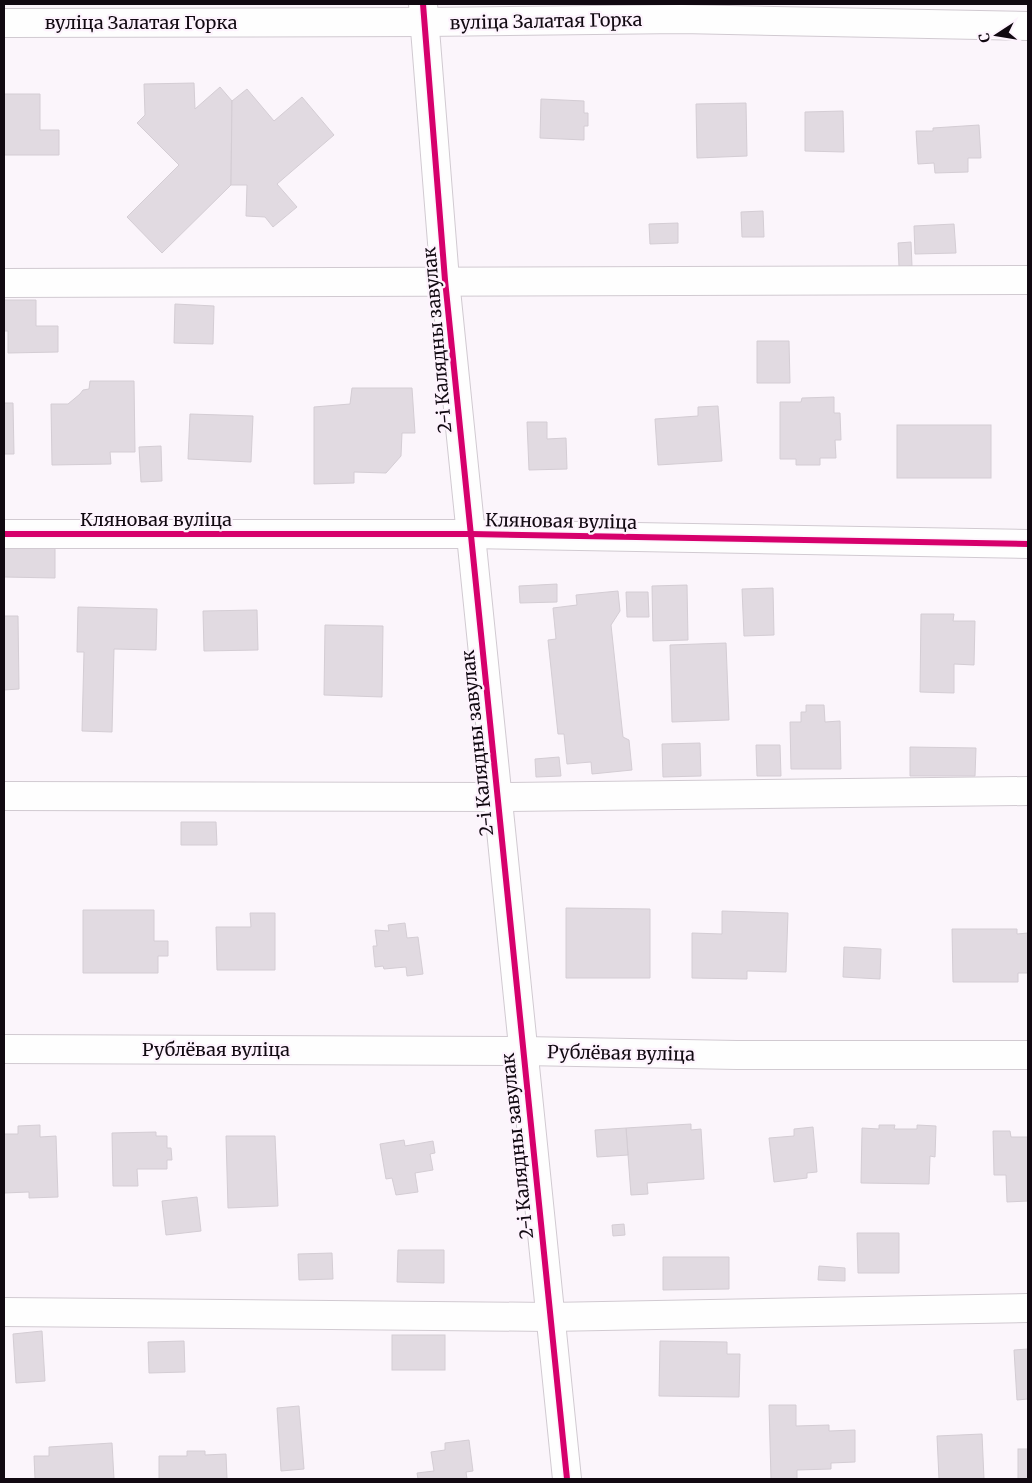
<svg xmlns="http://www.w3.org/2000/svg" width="1032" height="1483" viewBox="0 0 1032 1483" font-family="Merriweather,serif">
<rect width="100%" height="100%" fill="#fbf5fb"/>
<g fill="#e1dae1" stroke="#d4cdd4">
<path d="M 194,83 L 195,109 L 220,87 L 232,101 L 231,185 L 162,253 L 127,217 L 179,165 L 137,123 L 145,115 L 144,84 Z"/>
<path d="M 247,89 L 274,121 L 302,97 L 334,135 L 277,184 L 297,207 L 273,227 L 265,217 L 246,216 L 247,185 L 231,185 L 232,101 Z"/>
<path d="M 4,94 L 40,94 L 40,130 L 59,130 L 59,155 L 4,155 Z"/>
<path d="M 541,99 L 584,101 L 584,113 L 588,113 L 588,126 L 584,126 L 584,140 L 540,138 Z"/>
<path d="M 746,103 L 747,156 L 697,158 L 696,104 Z"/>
<path d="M 843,111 L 844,152 L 805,151 L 805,112 Z"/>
<path d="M 979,125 L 981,158 L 968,158 L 968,172 L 935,173 L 934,163 L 918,164 L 916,131 L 933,131 L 933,128 Z"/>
<path d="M 763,211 L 764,237 L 742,237 L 741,212 Z"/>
<path d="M 678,223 L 678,243 L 650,244 L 649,224 Z"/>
<path d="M 954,224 L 956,253 L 915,254 L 914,226 Z"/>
<path d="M 911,242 L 912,266 L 899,267 L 898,243 Z"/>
<path d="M 4,300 L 36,300 L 36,326 L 58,326 L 58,352 L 8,353 L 8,331 L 4,331 Z"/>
<path d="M 175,304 L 214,306 L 213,344 L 174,343 Z"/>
<path d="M 757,341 L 789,341 L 790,383 L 757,383 Z"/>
<path d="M 90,381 L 134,381 L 135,452 L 110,452 L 111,464 L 52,465 L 51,404 L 68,404 L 80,394 L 83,390 L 89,389 Z"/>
<path d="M 352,388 L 412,388 L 415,433 L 402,433 L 401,456 L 386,473 L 354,472 L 354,483 L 314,484 L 314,407 L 350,404 Z"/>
<path d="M 834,397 L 834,413 L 840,413 L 841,440 L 835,440 L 836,458 L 820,458 L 820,465 L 796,465 L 796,459 L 780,459 L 780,402 L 801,402 L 802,398 Z"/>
<path d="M 4,403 L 13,403 L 14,454 L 4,454 Z"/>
<path d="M 718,406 L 722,461 L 658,465 L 655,419 L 698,416 L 698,407 Z"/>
<path d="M 190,414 L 253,416 L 251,462 L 188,459 Z"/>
<path d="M 527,422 L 547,422 L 547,439 L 566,438 L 567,469 L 529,470 Z"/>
<rect x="897" y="425" width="94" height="53"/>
<path d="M 161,446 L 162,481 L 141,482 L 139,447 Z"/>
<path d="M 4,546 L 55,546 L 55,578 L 4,577 Z"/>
<path d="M 557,584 L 557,602 L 520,603 L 519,586 Z"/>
<path d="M 687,585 L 688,640 L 653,641 L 652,586 Z"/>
<path d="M 773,588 L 774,635 L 744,636 L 742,589 Z"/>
<path d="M 618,591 L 620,611 L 611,625 L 623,737 L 629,740 L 632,770 L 592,774 L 591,762 L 567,764 L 564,734 L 558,734 L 548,640 L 556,639 L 553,608 L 577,605 L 576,595 Z"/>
<path d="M 626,592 L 648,592 L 649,617 L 627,617 Z"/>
<path d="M 78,607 L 157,609 L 156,650 L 114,649 L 112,732 L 82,731 L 84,652 L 77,652 Z"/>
<path d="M 257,610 L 258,650 L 204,651 L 203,611 Z"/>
<path d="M 921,614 L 954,614 L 953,621 L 975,621 L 974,665 L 954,664 L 954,693 L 920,692 Z"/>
<path d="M 4,616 L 18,616 L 19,689 L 4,690 Z"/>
<path d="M 325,625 L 383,626 L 382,697 L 324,695 Z"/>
<path d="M 726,643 L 729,720 L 672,722 L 670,645 Z"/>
<path d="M 806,705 L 824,705 L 825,722 L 840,721 L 841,769 L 791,769 L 790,722 L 801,722 L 801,712 L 806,712 Z"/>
<path d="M 700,743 L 701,776 L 663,777 L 662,744 Z"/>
<path d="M 756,745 L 780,745 L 781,776 L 757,776 Z"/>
<path d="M 910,747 L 976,748 L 975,776 L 910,776 Z"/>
<path d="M 559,757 L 561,776 L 536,777 L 535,759 Z"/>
<path d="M 181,822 L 216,822 L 217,845 L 181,845 Z"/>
<path d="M 566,908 L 650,909 L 650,978 L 566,978 Z"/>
<path d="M 83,910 L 154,910 L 154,941 L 168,941 L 168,956 L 158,956 L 158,973 L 83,973 Z"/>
<path d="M 722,911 L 788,913 L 786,972 L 747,971 L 747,979 L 692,978 L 692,933 L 722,934 Z"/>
<path d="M 250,913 L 275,913 L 275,970 L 217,970 L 216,927 L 251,927 Z"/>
<path d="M 405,923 L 407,938 L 418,937 L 423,974 L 407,976 L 406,967 L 384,969 L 383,966 L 375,967 L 373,946 L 377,946 L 375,930 L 389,931 L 388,925 Z"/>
<path d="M 952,929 L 1017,929 L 1017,934 L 1028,933 L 1028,973 L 1018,973 L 1018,982 L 953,982 Z"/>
<path d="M 844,947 L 881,949 L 880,979 L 843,977 Z"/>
<path d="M 691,1124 L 691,1130 L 701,1129 L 704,1179 L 647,1183 L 648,1194 L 631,1195 L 626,1128 Z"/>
<path d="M 40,1125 L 40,1137 L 56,1136 L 58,1197 L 29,1198 L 29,1192 L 4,1193 L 4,1134 L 18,1134 L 18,1126 Z"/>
<path d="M 879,1125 L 895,1125 L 894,1129 L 917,1129 L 917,1125 L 936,1126 L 935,1157 L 930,1156 L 929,1184 L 861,1183 L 862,1128 L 879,1129 Z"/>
<path d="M 813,1127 L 817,1172 L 807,1173 L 807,1178 L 774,1182 L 769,1138 L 794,1136 L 794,1129 Z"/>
<path d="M 626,1128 L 628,1155 L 597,1157 L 595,1130 Z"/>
<path d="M 993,1131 L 1010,1131 L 1011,1137 L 1028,1137 L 1028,1201 L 1007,1202 L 1006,1175 L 994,1175 Z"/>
<path d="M 156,1132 L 156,1136 L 167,1136 L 167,1148 L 171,1148 L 172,1160 L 167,1160 L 167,1169 L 137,1169 L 138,1186 L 113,1186 L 112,1133 Z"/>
<path d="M 226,1136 L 275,1136 L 278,1206 L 228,1208 Z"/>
<path d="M 404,1140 L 405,1146 L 433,1141 L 435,1153 L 430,1154 L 433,1170 L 415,1173 L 418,1192 L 396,1195 L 392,1178 L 386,1179 L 380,1144 Z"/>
<path d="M 197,1197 L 201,1231 L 166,1235 L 162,1201 Z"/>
<path d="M 624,1224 L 625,1235 L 613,1236 L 612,1225 Z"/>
<path d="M 857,1233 L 899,1233 L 899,1273 L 858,1273 Z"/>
<path d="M 398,1250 L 444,1250 L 444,1283 L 397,1282 Z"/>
<path d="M 332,1253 L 333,1279 L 299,1280 L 298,1254 Z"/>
<path d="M 663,1257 L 729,1257 L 729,1289 L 663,1290 Z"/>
<path d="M 819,1266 L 845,1268 L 845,1281 L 818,1280 Z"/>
<path d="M 42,1331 L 45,1381 L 16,1383 L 13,1334 Z"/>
<rect x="392" y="1335" width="53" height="35"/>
<path d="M 184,1341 L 185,1372 L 149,1373 L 148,1342 Z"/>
<path d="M 660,1341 L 727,1342 L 727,1354 L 740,1354 L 739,1397 L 659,1396 Z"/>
<path d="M 1028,1349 L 1028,1399 L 1017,1400 L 1014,1350 Z"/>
<path d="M 769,1405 L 796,1405 L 796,1426 L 829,1425 L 829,1431 L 855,1430 L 855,1462 L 831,1463 L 831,1469 L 797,1470 L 797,1479 L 771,1479 Z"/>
<path d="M 299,1406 L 304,1469 L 281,1471 L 277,1408 Z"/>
<path d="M 982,1434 L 984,1479 L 939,1479 L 937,1436 Z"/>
<path d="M 469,1440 L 473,1471 L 466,1472 L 467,1479 L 418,1479 L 417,1473 L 434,1471 L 431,1452 L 445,1450 L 445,1443 Z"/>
<path d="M 112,1443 L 114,1479 L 35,1479 L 34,1456 L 49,1456 L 49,1447 Z"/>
<rect x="1018" y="1449" width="10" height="30"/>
<path d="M 187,1451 L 205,1451 L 205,1455 L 226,1454 L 227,1479 L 159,1479 L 159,1456 L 187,1456 Z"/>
</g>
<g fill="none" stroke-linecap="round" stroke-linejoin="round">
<defs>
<g id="minor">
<path d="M 423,4 L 445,280 L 567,1479"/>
<path d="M 4,23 L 425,22 L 681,19 L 1028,26"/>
<path d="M 4,283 L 1028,280"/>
<path d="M 4,534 L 471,534 L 1028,544"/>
<path d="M 4,796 L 498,797 L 1028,791"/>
<path d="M 4,1049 L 523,1051 L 737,1055 L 1028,1055"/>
<path d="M 4,1312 L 549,1317 L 1028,1308"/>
</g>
</defs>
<use href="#minor" stroke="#d1cad1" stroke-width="30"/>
<use href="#minor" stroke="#fefefe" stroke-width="28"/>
<defs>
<g id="cycleway">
<path d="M 423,4 L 445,280 L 567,1479"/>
<path d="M 4,534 L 471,534 L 1028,544"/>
</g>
</defs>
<use href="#cycleway" stroke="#fdf3fd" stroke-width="9"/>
<use href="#cycleway" stroke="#d6006c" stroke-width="6"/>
</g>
<g text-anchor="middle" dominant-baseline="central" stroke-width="4.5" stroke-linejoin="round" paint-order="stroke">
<g font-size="18" fill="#110911" stroke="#fdf3fd">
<text transform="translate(546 21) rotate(-1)">вуліца Залатая Горка</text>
<text x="141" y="22">вуліца Залатая Горка</text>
<text transform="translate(437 340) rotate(-95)">2-і Калядны завулак</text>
<text x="156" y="519">Кляновая вуліца</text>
<text transform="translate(561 521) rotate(1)">Кляновая вуліца</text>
<text transform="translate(477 743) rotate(-96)">2-і Калядны завулак</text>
<text x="216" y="1049">Рублёвая вуліца</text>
<text transform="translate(621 1053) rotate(1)">Рублёвая вуліца</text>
<text transform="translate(517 1146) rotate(-96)">2-і Калядны завулак</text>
</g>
</g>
<rect width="1032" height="1483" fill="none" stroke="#110911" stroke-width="10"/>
<g transform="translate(997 35) rotate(258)" stroke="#fdf3fd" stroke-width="4" paint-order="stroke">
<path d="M0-4L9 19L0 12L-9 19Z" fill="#110911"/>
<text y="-8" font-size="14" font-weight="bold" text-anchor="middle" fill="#110911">С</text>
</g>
</svg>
